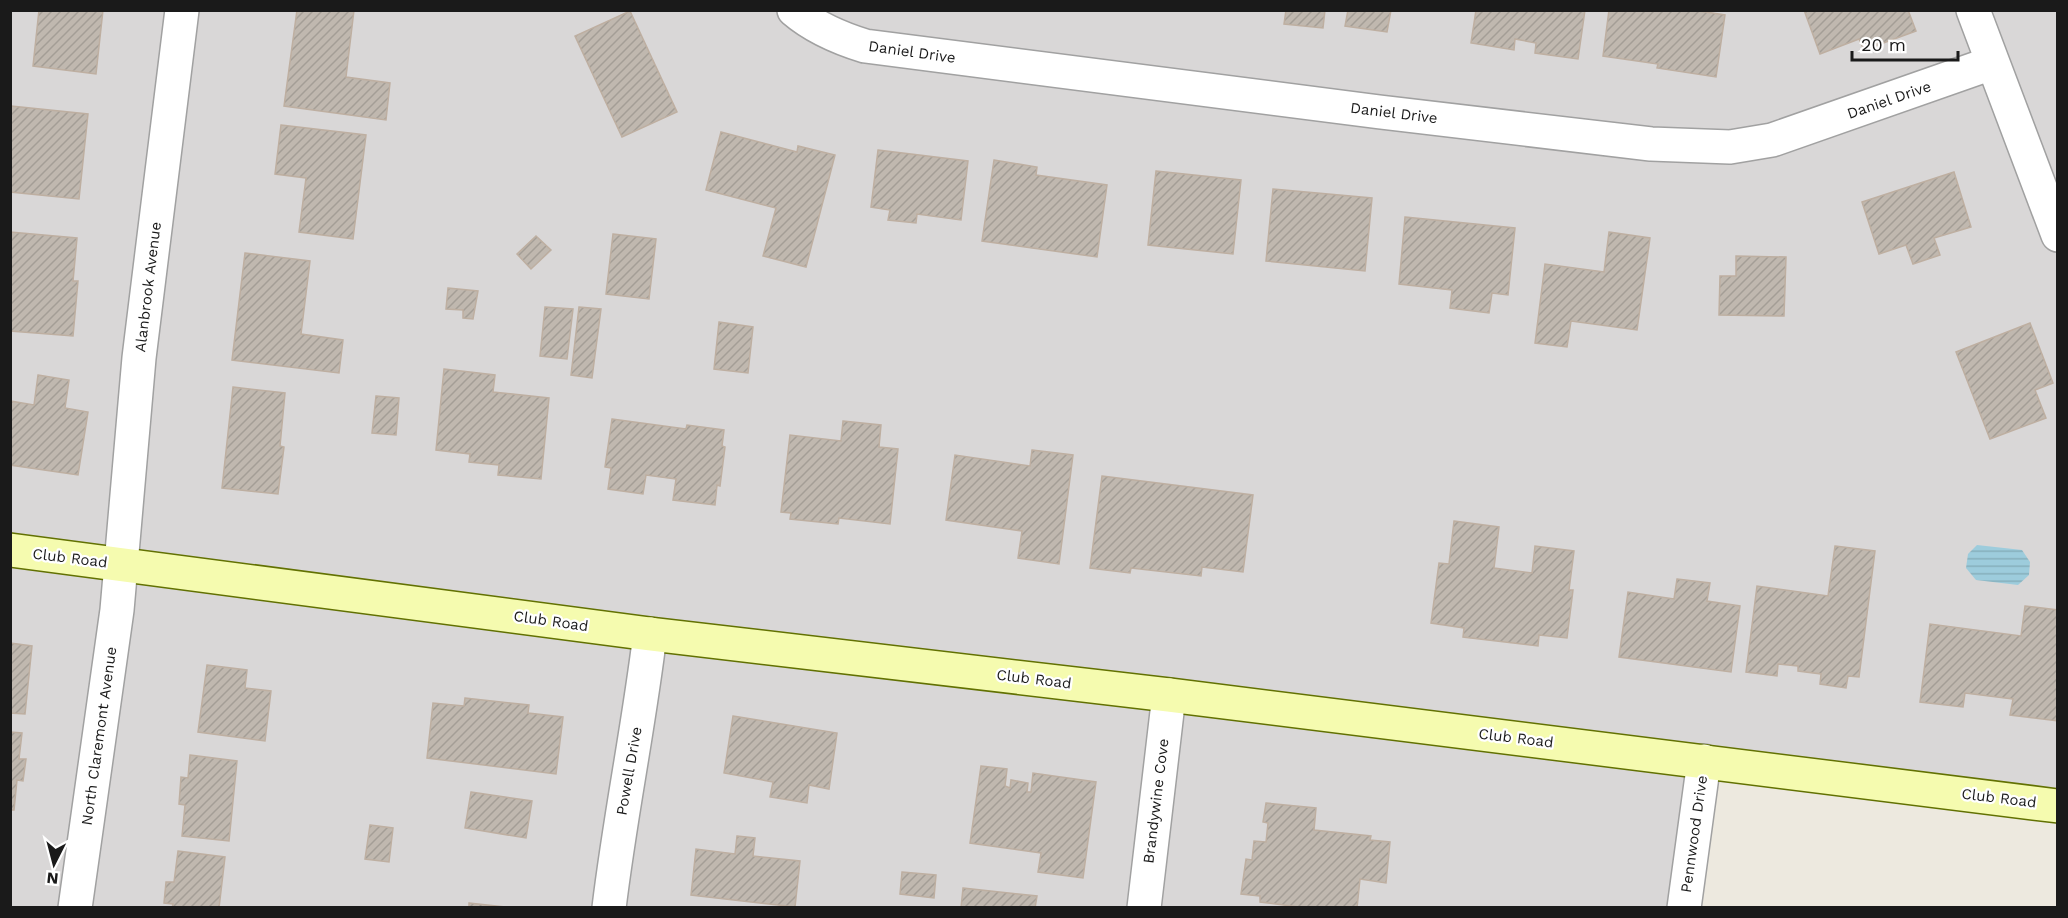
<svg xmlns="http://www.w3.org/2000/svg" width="2068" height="918" viewBox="0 0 2068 918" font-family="'Work Sans',sans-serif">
<defs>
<pattern id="water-rules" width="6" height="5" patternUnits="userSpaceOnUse" patternTransform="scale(1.5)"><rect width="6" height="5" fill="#9dccdc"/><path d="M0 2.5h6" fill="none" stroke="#87afbc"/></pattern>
<pattern id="building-hatch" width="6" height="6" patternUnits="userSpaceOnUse" patternTransform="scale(1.5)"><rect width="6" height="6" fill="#c0b8af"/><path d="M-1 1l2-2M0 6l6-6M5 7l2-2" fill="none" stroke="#a49e96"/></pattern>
</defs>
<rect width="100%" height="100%" fill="#ede9df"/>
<path fill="#d9d7d7" d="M 10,11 L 2057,11 L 2057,806 L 1704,762 L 1685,907 L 11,907 Z"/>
<path fill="url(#water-rules)" d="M 1977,545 L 2022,550 L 2030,562 L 2029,575 L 2018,585 L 1976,580 L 1966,568 L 1968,554 Z"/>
<g fill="url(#building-hatch)" stroke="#beafa1" stroke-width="1.5">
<path d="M 39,10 L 103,10 L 96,74 L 33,66 Z"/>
<path d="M 297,10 L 354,10 L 346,77 L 390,83 L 386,120 L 284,106 Z"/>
<path d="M 1286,10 L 1325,10 L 1323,28 L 1284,24 Z"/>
<path d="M 1348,10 L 1391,10 L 1387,32 L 1345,26 Z"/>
<path d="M 1476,10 L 1585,10 L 1578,59 L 1535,53 L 1536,43 L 1515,39 L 1514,50 L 1471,43 Z"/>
<path d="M 1609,10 L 1693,10 L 1725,15 L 1716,77 L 1657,68 L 1658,64 L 1603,56 Z"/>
<path d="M 1804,10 L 1908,10 L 1916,31 L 1864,50 L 1859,39 L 1820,54 Z"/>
<path d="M 630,11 L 677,112 L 622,137 L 575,36 Z"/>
<path d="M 11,106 L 88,114 L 79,199 L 10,192 Z"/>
<path d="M 281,125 L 366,135 L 353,239 L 299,232 L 306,178 L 275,174 Z"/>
<path d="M 721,132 L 797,152 L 798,146 L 835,155 L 806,267 L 763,256 L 776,208 L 706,190 Z"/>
<path d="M 878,150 L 968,161 L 961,220 L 917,214 L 916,223 L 888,220 L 890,210 L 871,207 Z"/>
<path d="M 994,160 L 1037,167 L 1036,175 L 1107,185 L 1097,257 L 982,241 Z"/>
<path d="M 1156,171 L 1241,180 L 1233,254 L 1148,245 Z"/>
<path d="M 1954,172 L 1971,227 L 1934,238 L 1940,255 L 1913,264 L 1906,245 L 1879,254 L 1862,202 Z"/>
<path d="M 1273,189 L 1372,198 L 1365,271 L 1266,261 Z"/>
<path d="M 1405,217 L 1515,228 L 1508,295 L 1492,293 L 1489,313 L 1450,308 L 1452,290 L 1399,284 Z"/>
<path d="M 10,232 L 77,238 L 73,281 L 78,281 L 73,336 L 10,331 Z"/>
<path d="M 1609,232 L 1650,238 L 1637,330 L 1571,321 L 1567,347 L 1535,343 L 1545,264 L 1604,272 Z"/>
<path d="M 613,234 L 656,239 L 649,299 L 606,294 Z"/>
<path d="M 536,236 L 551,250 L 531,269 L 517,254 Z"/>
<path d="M 245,253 L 310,261 L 301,334 L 343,340 L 339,373 L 232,360 Z"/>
<path d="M 1736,256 L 1786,257 L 1784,316 L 1719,315 L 1720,276 L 1736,276 Z"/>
<path d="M 448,288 L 478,291 L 473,319 L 463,318 L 463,310 L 446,309 Z"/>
<path d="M 545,307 L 573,309 L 567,359 L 540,356 Z"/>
<path d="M 579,307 L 601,309 L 592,378 L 571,375 Z"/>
<path d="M 719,322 L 753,327 L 748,373 L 714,369 Z"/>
<path d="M 2030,323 L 2053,383 L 2035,390 L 2046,418 L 1990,439 L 1956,352 Z"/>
<path d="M 444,369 L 495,375 L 493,392 L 549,398 L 541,479 L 498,475 L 499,465 L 469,462 L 470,454 L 436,450 Z"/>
<path d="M 38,375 L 69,380 L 65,408 L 88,412 L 78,475 L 10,465 L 10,401 L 34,405 Z"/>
<path d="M 233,387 L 285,393 L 280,446 L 284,447 L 278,494 L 222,488 Z"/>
<path d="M 376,396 L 399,398 L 396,435 L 372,433 Z"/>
<path d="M 612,419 L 686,429 L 687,425 L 724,430 L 722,446 L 725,447 L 720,486 L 717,485 L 715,505 L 673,500 L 676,479 L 646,475 L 643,494 L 608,489 L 611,468 L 605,467 Z"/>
<path d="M 843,421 L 881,425 L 879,447 L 898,449 L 890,524 L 839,518 L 838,524 L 790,519 L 791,513 L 781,512 L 790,435 L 841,441 Z"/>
<path d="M 1032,450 L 1073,455 L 1059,564 L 1018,558 L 1022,531 L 946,520 L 955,455 L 1030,466 Z"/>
<path d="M 1102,476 L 1253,495 L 1243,572 L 1202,567 L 1201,576 L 1131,568 L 1130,573 L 1090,568 Z"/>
<path d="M 1454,521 L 1499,527 L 1494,568 L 1532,573 L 1535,546 L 1574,551 L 1569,590 L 1573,590 L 1567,638 L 1539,635 L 1538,646 L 1463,637 L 1464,628 L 1431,623 L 1439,563 L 1449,564 Z"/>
<path d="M 1835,546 L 1875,551 L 1859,677 L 1848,676 L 1846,688 L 1820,684 L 1821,674 L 1798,671 L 1798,666 L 1778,664 L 1777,676 L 1746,672 L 1757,586 L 1828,596 Z"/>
<path d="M 1677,579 L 1710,583 L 1707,601 L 1740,606 L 1731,672 L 1619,657 L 1628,592 L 1674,599 Z"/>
<path d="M 2025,606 L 2058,610 L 2058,721 L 2010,715 L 2013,699 L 1965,693 L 1963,707 L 1920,702 L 1930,624 L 2021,636 Z"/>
<path d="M 10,643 L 32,646 L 25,714 L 10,713 Z"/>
<path d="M 207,665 L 247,670 L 245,688 L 271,691 L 265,741 L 198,732 Z"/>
<path d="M 465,698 L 529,705 L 528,713 L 563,717 L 556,774 L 427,758 L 433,703 L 464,706 Z"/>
<path d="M 733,716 L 837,733 L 829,789 L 809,785 L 807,803 L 770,797 L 773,782 L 724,773 Z"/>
<path d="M 10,732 L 22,733 L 19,759 L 26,759 L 23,781 L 17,780 L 14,810 L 10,810 Z"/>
<path d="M 190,755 L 237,761 L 229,841 L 182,836 L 185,805 L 179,804 L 181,777 L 188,778 Z"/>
<path d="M 981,766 L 1007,769 L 1005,786 L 1010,788 L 1011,780 L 1028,783 L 1027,792 L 1031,792 L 1033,773 L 1096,782 L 1083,878 L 1038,872 L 1041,853 L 970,843 Z"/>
<path d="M 471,792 L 532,801 L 526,838 L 465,828 Z"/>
<path d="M 1266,803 L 1316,808 L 1314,830 L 1371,836 L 1370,840 L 1390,842 L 1386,883 L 1360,879 L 1357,908 L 1306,908 L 1260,902 L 1260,896 L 1241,894 L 1246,859 L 1252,860 L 1254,841 L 1266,842 L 1268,823 L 1263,822 Z"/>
<path d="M 370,825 L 393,828 L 389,862 L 365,859 Z"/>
<path d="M 737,836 L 755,838 L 753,856 L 800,861 L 795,907 L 691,895 L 696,849 L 735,854 Z"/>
<path d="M 178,851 L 225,857 L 219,908 L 172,908 L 173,904 L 164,903 L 166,882 L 174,882 Z"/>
<path d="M 902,872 L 936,875 L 934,898 L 900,894 Z"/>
<path d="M 963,888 L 1037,896 L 1035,908 L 961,908 Z"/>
<path d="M 469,903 L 514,908 L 469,908 Z"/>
</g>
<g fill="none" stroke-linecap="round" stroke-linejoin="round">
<defs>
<g id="street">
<path d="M 794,10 C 815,28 839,38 865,46 L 1380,112 L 1651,144 L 1730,147 L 1772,140 L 1992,63"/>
<path d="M 1973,10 L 2058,235"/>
<path d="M 75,908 L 117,610 L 139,358 L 182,10"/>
<path d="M 609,908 C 620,816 639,726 650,634"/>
<path d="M 1144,908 L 1169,695"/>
<path d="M 1684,908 L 1704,761"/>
</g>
<path id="secondary" d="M 10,550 L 650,634 L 1169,695 L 2058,806"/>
</defs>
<use href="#street" stroke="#a1a1a1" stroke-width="36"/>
<use href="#secondary" stroke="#627102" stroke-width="36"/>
<use href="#street" stroke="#fff" stroke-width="33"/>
<use href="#secondary" stroke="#f5fbaf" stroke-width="33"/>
</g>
<g text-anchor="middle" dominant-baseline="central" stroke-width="4.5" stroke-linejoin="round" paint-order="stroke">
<g font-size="15" fill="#1a1a1a" stroke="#fff">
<text transform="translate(912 52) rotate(8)">Daniel Drive</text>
<text transform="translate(1889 100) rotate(-19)">Daniel Drive</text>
<text transform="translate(1394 113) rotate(7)">Daniel Drive</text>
<text transform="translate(148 287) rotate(-83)">Alanbrook Avenue</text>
<text transform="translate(70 558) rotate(7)">Club Road</text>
<text transform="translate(551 621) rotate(8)">Club Road</text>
<text transform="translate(1034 679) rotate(7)">Club Road</text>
<text transform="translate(99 736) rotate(-82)">North Claremont Avenue</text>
<text transform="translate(1516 738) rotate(7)">Club Road</text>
<text transform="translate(629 771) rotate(-80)">Powell Drive</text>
<text transform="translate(1999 798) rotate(7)">Club Road</text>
<text transform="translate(1156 801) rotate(-83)">Brandywine Cove</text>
<text transform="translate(1694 834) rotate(-82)">Pennwood Drive</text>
</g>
</g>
<rect width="2068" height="918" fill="none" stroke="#1a1a1a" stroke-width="24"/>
<g transform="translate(54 864) rotate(186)" stroke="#ffffff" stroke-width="4.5" paint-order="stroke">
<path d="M0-4.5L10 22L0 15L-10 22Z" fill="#1a1a1a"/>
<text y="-9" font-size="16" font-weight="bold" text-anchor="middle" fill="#1a1a1a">N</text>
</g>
<path d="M1852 51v9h106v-9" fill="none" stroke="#1a1a1a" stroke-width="3"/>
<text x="1861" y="51" font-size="18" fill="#1a1a1a" stroke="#ffffff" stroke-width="4.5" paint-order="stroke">20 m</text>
</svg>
